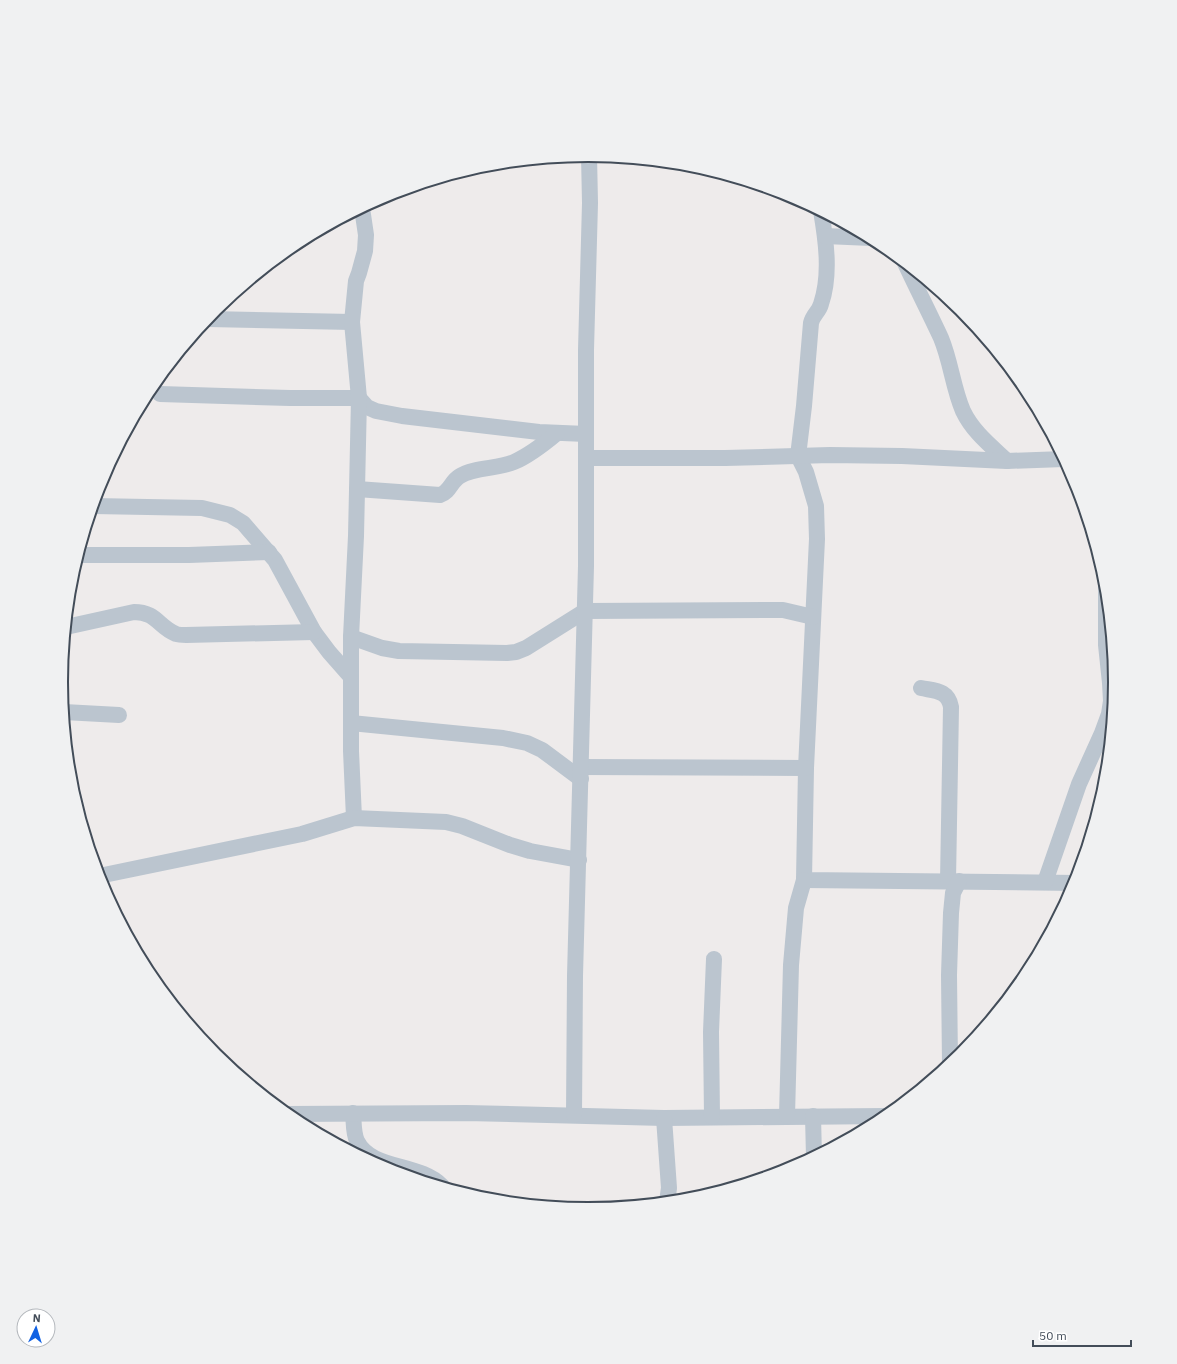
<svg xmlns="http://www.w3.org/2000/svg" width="1177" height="1364" viewBox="0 0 1177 1364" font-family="'IBM Plex Sans',sans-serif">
<rect width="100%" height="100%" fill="#eeebeb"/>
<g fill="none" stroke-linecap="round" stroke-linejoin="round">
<g stroke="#bbc5cf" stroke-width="16">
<path d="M 821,211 C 826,240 831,275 821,304 C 819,312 813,314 811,323 L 804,406 L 798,456 L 806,472 L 816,506 L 817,539 L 806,768 L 804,880 L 1076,883"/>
<path d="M 825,236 L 871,238"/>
<path d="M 904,261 C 916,287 929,312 941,338 C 951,362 953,388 963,411 C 973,432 991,446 1007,461"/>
<path d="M 208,319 L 352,322"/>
<path d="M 160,394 L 290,398 L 359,398 L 367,407 L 376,411 L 402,416 L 539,432 L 586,434"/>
<path d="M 586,458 L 725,458 L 830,455 L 902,456 L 1007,461 L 1064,459"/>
<path d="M 357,489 L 440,495 C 450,492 451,481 460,476 C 474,467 498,469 514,462 C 528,456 545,443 557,433"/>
<path d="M 93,506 L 202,508 L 230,515 L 243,523 L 275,560 L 314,632 L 329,652 L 351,677"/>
<path d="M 79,555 L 189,555 L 269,552"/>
<path d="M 66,627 L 134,612 C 157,612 158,627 176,634 C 179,635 183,635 186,635 L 314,632"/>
<path d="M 351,637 L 382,648 L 399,651 L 507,653 L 516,652 L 526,648 L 585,611 L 770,610 L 783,610 L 813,617"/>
<path d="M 921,688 C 935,691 948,690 951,707 L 948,881"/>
<path d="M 64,712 L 119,715"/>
<path d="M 351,723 L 503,738 L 527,743 L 542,750 L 581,779"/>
<path d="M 581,767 L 806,768"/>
<path d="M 354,818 L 351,751 L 351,637 L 356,536 L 359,398 L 352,322 L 356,281 L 359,273 L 365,251 L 366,235 L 362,208"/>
<path d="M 99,876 L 302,834 L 354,818 L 446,822 L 462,826 L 510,845 L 530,851 L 579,860"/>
<path d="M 1045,882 L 1079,784 L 1102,733 L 1109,714 L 1111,701 L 1110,683 L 1106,645 L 1106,581"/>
<path d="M 950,1064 L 949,975 L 951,913 L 953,893 L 959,881"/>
<path d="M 353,1113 C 354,1121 353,1133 357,1141 C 372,1171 419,1162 442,1186"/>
<path d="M 287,1114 L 466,1113 L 664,1118 L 888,1116"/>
<path d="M 574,1115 L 575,976 L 586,566 L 586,350 L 590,203 L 589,155"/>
<path d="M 787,1116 L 791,965 L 796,908 L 804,880"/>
<path d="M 813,1116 L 814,1157"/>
<path d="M 712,1117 L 711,1032 L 714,959"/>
<path d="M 664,1118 L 669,1188 L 667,1202"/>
</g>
</g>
<path d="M0 0H1177V1364H0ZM68 682a520 520 0 1 1 1040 0a520 520 0 1 1-1040 0Z" fill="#f0f1f2" fill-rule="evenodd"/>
<path fill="none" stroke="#434d59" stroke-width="2" d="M68 682a520 520 0 1 1 1040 0a520 520 0 1 1-1040 0Z"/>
<g transform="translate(36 1328) rotate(4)"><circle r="19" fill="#ffffff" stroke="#b4b8bd"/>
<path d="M0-3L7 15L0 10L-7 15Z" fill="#1061e3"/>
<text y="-6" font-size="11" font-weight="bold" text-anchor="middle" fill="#434d59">N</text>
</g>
<path d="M1033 1340v6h98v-6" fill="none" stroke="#434d59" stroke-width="2"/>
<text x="1039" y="1340" font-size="12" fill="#434d59" stroke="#ffffff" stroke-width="3" paint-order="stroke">50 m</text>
</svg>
